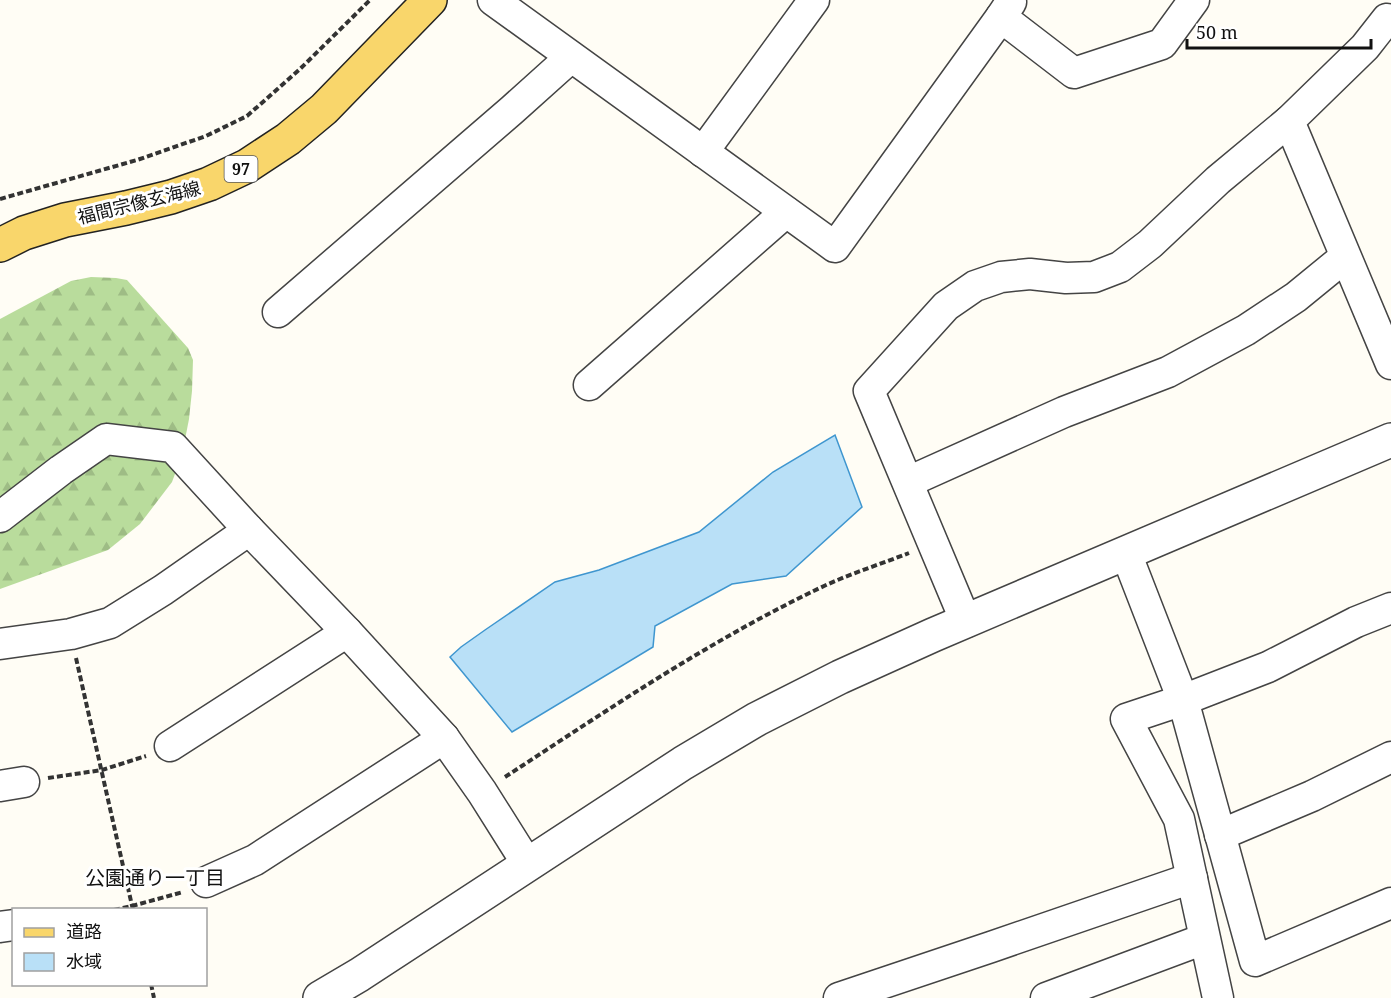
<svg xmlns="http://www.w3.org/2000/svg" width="1391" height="998" viewBox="0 0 1391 998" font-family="'Noto Serif','Noto Sans JP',serif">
<defs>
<pattern id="forest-firs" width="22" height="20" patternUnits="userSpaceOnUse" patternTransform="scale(1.5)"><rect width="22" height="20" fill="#b9dc9c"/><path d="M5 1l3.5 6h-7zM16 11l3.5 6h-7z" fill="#9ebc85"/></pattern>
</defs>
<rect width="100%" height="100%" fill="#fffdf5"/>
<path fill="url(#forest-firs)" d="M 91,277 L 116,278 L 127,280 L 188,348 L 193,360 L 192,391 L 189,419 L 182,455 L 172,482 L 140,524 L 108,550 L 0,589 L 0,319 L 71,281 Z"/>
<path fill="#b9e0f7" stroke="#3f96cf" stroke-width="1.5" d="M 835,435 L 862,507 L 786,576 L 732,584 L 655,626 L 653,647 L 512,732 L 450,657 L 461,647 L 485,630 L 555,582 L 599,570 L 699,532 L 773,472 Z"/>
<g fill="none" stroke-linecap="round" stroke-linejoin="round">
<defs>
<g id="minor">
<path d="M 493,0 L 835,247 L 1001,17"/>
<path d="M 1011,2 L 1001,17 L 1074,73 L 1162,44 L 1194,0"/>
<path d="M 1387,19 L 1365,47 L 1289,121 L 1391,364"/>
<path d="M 703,152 L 814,0"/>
<path d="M 278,312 L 512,110 L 571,57"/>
<path d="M 589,385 L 786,212"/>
<path d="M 908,482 L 1064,412 L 1168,372 L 1246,330 L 1296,297 L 1345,257"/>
<path d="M 0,517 L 61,470 L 106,439 L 173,447 L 249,530 L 347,632 L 444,738 L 482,792 L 528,865"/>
<path d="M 1126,553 L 1183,700 L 1255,961 L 1391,903"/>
<path d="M 966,622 L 869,391 L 946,306 L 975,286 L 1001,277 L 1030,274 L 1066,278 L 1094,277 L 1120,267 L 1150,244 L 1218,180 L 1289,121"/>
<path d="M 0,644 L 71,634 L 110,623 L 163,590 L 249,530"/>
<path d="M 170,746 L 347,632"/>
<path d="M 0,786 L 24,782"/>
<path d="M 1220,835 L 1312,796 L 1391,757"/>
<path d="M 206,882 L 255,860 L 444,738"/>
<path d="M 0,927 L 14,925"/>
<path d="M 839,998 L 991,947 L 1192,878"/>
<path d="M 1046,998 L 1204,939"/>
<path d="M 1218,998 L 1179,819 L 1126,719 L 1183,700 L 1268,667 L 1356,622 L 1391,608"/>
</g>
<path id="tertiary" d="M 320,998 L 359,975 L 683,763 L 757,719 L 840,677 L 933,635 L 1391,440"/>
<path id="primary" d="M 0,245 L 24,233 L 65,220 L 126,208 L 171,197 L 209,184 L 247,166 L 288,139 L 324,109 L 430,0"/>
</defs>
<use href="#minor" stroke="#444" stroke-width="33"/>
<use href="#tertiary" stroke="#444" stroke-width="36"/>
<use href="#primary" stroke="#222" stroke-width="36"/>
<g stroke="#333" stroke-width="4" stroke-dasharray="6 3" stroke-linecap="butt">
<path d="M 0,199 L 137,160 L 206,136 L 247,116 L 299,70 L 370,0"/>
<path d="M 76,658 L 133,910"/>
<path d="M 505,777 C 609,709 712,639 824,586 C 852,573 881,564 909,553"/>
<path d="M 48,778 L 102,770 L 146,756"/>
<path d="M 114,910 L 132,906 L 183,892"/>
<path d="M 151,984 L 154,998"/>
</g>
<use href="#minor" stroke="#fff" stroke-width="30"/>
<use href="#tertiary" stroke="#fff" stroke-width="33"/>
<use href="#primary" stroke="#f9d66b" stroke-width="33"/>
</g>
<g text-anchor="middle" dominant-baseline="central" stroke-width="6" stroke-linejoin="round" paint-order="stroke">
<rect fill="#fff" stroke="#585858" stroke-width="1.5" x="224.5" y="156" width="33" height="26" rx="4.5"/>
<g font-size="16" font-weight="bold" fill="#111">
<text x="241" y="169">97</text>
</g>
<g font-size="18" fill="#111" stroke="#fff">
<text transform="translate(139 202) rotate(-14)">福間宗像玄海線</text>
</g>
<g font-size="20" fill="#111" stroke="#fff">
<text x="155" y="877">公園通り一丁目</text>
</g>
</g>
<rect x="12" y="908" width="195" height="78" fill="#ffffff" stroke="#a0a0a0" stroke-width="1.5"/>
<rect x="24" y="928" width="30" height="9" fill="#f9d66b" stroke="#a0a0a0" stroke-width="1.5"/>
<text x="66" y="938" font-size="18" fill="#111111">道路</text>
<rect x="24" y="953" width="30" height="18" fill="#b9e0f7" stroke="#a0a0a0" stroke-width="1.5"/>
<text x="66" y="968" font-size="18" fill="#111111">水域</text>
<path d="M1187 39v9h184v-9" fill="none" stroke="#111111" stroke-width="3"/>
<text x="1196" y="39" font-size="18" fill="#111111" stroke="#ffffff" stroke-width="4.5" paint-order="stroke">50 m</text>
</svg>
